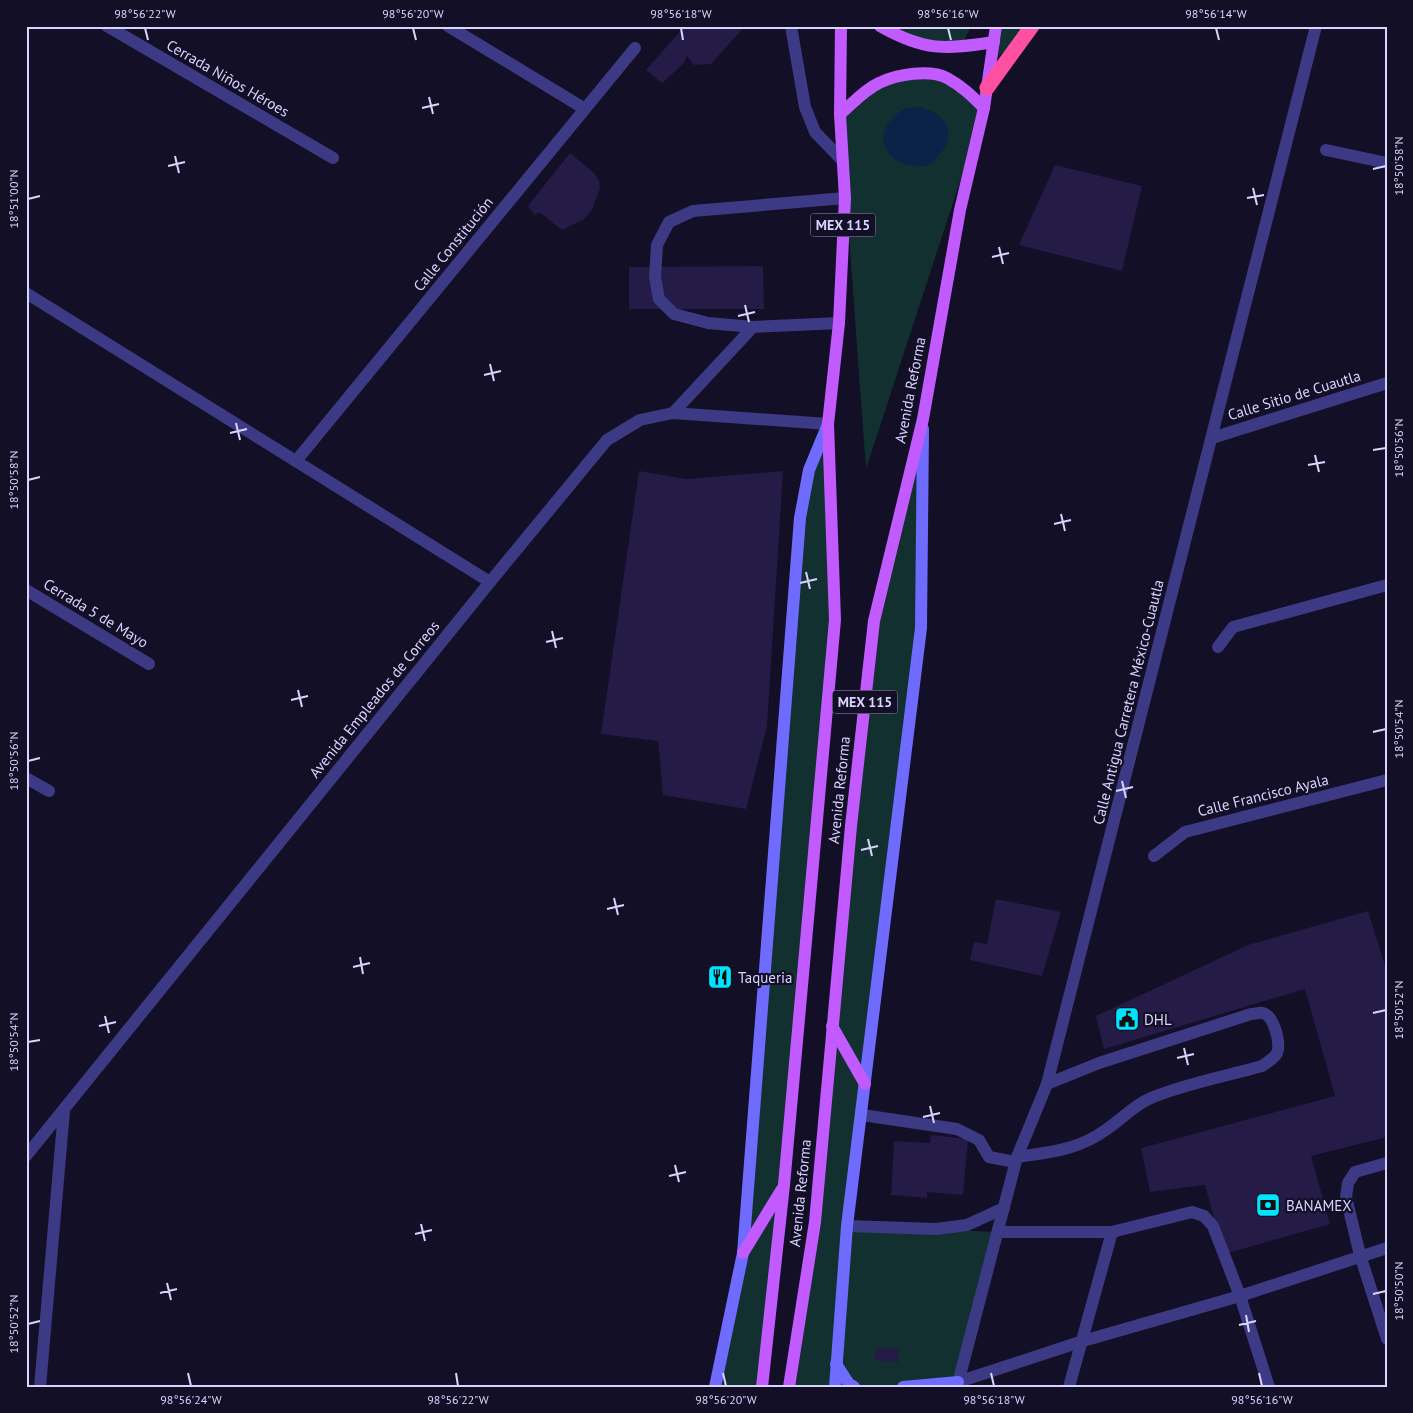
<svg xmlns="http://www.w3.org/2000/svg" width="1413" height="1413" viewBox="0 0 1413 1413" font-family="'PT Sans',sans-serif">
<rect width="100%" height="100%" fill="#130f26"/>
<g fill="#12302f">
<path d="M 880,26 L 971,26 L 961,47 L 926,47 Z"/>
<path d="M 995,26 L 1032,26 L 1020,42 L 991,61 Z"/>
<path d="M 945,77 L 984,108 L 866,469 L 840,114 L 879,83 Z"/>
<path d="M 923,419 L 921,628 L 847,1226 L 998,1232 L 957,1387 L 789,1387 L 815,1222 L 874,621 Z"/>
<path d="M 828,424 L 835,620 L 762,1387 L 715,1387 L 743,1252 L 800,518 Z"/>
</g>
<path fill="#0c2248" d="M 918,107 C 957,115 957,145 927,166 C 916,166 902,166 893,158 C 875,142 885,120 903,110 C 907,107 913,108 918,107 Z"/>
<g fill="#241b47">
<path d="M 685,26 L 745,26 L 711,64 L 694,65 L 687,56 L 684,63 L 662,83 L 646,70 Z"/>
<path d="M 570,153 L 594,173 L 599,180 L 600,188 L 592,210 L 584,219 L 562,230 L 539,212 L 535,215 L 528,206 Z"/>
<path d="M 1055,165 L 1142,186 L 1122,271 L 1019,245 Z"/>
<path d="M 763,266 L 764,309 L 629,309 L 629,267 Z"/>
<path d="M 639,471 L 686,479 L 783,471 L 767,726 L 746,809 L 663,795 L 658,741 L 601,734 Z"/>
<path d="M 996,899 L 1061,912 L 1042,976 L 970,960 L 974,942 L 987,944 Z"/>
<path d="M 1368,911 L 1387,972 L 1387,1137 L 1311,1156 L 1330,1224 L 1224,1254 L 1205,1185 L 1150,1192 L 1141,1148 L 1335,1096 L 1305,989 L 1104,1049 L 1096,1016 L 1248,945 Z"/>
<path d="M 931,1135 L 968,1139 L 963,1195 L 927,1192 L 927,1198 L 891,1195 L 894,1141 L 930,1143 Z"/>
<path d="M 876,1347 L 899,1349 L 898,1363 L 875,1360 Z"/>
</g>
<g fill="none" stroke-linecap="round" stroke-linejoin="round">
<g stroke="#3d3a85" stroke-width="12">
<path d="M 839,323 L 753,327 L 708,323 L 674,314 L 659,299 L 655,277 L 657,245 L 669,222 L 693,211 L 845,198"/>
<path d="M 673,413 L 753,327"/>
<path d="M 862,1115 L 957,1129 L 979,1140 L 989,1157 L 1015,1162"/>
<path d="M 1017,1157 C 1050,1152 1079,1150 1107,1129 C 1122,1119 1134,1105 1151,1098 C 1184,1084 1227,1076 1262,1066 C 1267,1062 1274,1059 1277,1053 C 1281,1043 1274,1016 1263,1013 C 1260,1012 1255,1014 1251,1014 L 1099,1063 L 1047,1084"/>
<path d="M 1387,1163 L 1355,1172 L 1348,1183 L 1346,1197 L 1360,1255 L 1387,1339"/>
<path d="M 847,1226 L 936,1229 L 967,1225 L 1004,1208"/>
<path d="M 998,1232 L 1112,1232"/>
<path d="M 958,1382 L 1083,1341 L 1240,1296 L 1387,1248"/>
<path d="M 1069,1387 L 1112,1232 L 1192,1212 L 1204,1216 L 1213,1226 L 1240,1296 L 1269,1387"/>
</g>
<g stroke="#3d3a85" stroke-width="12">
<path d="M 107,26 L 333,158"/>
<path d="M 448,26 L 585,109"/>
<path d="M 791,26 L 805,107 L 815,132 L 843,161"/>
<path d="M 1326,150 L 1387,163"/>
<path d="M 26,293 L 490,582"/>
<path d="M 1212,438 L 1387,383"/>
<path d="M 296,461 L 635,48"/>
<path d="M 26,590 L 149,664"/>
<path d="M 1218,647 L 1233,627 L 1387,585"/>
<path d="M 26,778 L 49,791"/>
<path d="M 1154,856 L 1185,832 L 1387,780"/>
<path d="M 26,1156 L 490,582 L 607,440 L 640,420 L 673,413 L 828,424"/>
<path d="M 40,1387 L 64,1111"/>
<path d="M 957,1387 L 1017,1157 L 1047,1084 L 1316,26"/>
</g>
<g stroke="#6f6bff" stroke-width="12">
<path d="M 836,1364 L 849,1384 L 854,1387"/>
<path d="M 715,1387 L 743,1253 L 800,518 L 809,470 L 828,424"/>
<path d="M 835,1387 L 847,1226 L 921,628 L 923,429"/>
<path d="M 903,1387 L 958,1382"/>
</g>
<g stroke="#c25bff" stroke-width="12">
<path d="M 880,26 C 924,51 945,50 994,42"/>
<path d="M 840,114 C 852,104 864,90 879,83 C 897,74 930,69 947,78 C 962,86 972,96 984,108"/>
<path d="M 832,1026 L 865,1084"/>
<path d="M 743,1253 L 782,1189"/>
<path d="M 762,1387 L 784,1185 L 835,620 L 828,424 L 839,323 L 845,198 L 840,114 L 841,26"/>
<path d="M 789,1387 L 815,1222 L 851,826 L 874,621 L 923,419 L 960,210 L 984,108 L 996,26"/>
</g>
<path stroke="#ff4fa3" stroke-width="15" d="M 987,88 L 1032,26"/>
</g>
<path fill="none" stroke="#d9d4ff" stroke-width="2" d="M 145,28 L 148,40M 413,28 L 416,40M 681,28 L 683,40M 948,28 L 951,40M 1216,28 L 1219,40M 429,97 L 433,114M 422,108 L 439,104M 175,156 L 179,173M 168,166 L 185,162M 1373,169 L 1386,166M 1253,188 L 1257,205M 1247,198 L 1264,195M 28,199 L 40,196M 999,247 L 1003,264M 992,257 L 1009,253M 745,305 L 749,322M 738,316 L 755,312M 490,364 L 494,381M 484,375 L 501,371M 236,423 L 240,440M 230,433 L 247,429M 1373,450 L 1386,448M 1315,455 L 1319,472M 1308,465 L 1325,462M 28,480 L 40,477M 1061,514 L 1065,531M 1054,524 L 1071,520M 806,572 L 810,589M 800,583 L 817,579M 552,631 L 556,648M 546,642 L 563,638M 298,690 L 302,707M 291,700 L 308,696M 1373,732 L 1386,729M 28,761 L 40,758M 1122,781 L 1126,798M 1116,791 L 1133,787M 868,839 L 872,856M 861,850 L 878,846M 614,898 L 618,915M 607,909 L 624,905M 360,957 L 363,974M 353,967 L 370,963M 1373,1013 L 1386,1010M 105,1016 L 109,1033M 99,1026 L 116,1022M 28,1042 L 40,1040M 1184,1048 L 1188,1065M 1177,1058 L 1194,1054M 930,1106 L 934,1123M 923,1117 L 940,1113M 675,1165 L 679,1182M 669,1176 L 686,1172M 421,1224 L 425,1241M 415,1234 L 432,1230M 167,1283 L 171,1300M 160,1293 L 177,1289M 1373,1294 L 1386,1291M 1246,1315 L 1249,1332M 28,1324 L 40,1321M 1239,1325 L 1256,1321M 188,1373 L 191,1386M 456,1373 L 458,1386M 723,1373 L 726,1386M 991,1373 L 994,1386M 1259,1373 L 1262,1386"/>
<defs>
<symbol id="restaurant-square" viewBox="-11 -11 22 22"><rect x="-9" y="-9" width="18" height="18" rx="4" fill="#00e5ff" stroke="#130f26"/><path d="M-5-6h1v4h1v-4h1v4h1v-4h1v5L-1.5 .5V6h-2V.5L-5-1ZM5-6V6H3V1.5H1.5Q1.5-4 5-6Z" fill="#111"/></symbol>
<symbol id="civic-square" viewBox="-11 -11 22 22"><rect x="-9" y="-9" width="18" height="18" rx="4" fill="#00e5ff" stroke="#130f26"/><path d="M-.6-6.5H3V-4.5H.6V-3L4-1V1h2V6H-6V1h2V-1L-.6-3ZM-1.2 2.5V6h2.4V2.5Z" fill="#111"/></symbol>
<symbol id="bank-square" viewBox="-11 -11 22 22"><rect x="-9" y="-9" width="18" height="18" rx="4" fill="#00e5ff" stroke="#130f26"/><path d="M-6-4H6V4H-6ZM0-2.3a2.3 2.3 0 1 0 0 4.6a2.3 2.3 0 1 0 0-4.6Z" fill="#111"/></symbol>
</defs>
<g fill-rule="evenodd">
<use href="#restaurant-square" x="706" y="963" width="28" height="28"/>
<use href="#civic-square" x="1113" y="1005" width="28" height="28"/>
<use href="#bank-square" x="1254" y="1191" width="28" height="28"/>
</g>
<g text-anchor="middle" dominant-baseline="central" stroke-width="4.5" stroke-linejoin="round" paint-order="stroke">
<g fill="#130f26" stroke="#9e99be" stroke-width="1">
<rect x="810.5" y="213.5" width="65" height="23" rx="4"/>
<rect x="832.5" y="690.5" width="65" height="23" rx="4"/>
</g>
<g font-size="14" font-weight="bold" fill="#d9d4ff">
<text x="843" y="225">MEX 115</text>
<text x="865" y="702">MEX 115</text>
</g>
<g font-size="15" fill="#d9d4ff" stroke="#130f26">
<text transform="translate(228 78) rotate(30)">Cerrada Niños Héroes</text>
<text transform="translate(453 244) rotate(-51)">Calle Constitución</text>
<text transform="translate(910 390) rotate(-79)">Avenida Reforma</text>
<text transform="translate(1294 395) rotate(-17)">Calle Sitio de Cuautla</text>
<text transform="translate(96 613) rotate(31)">Cerrada 5 de Mayo</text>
<text transform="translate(374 699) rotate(-51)">Avenida Empleados de Correos</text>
<text transform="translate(1128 702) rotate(-76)">Calle Antigua Carretera México-Cuautla</text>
<text transform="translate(839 790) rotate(-84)">Avenida Reforma</text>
<text transform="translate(1263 795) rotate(-14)">Calle Francisco Ayala</text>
<text transform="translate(800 1193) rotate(-84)">Avenida Reforma</text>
</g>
<g font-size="15" fill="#d9d4ff" stroke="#130f26" text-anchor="start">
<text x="738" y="977">Taqueria</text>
<text x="1144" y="1019">DHL</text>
<text x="1286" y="1205">BANAMEX</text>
</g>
</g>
<rect width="1413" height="1413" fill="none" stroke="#130f26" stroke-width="55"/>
<rect x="28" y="28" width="1358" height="1358" fill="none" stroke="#d9d4ff" stroke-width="2"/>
<g font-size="12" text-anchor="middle" fill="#d9d4ff">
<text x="145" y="18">98°56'22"W</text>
<text x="413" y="18">98°56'20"W</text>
<text x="681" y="18">98°56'18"W</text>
<text x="948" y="18">98°56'16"W</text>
<text x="1216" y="18">98°56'14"W</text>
<text transform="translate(1399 166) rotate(-90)" y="4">18°50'58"N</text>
<text transform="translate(14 199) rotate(-90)" y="4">18°51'00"N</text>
<text transform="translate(1399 448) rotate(-90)" y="4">18°50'56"N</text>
<text transform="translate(14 480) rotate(-90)" y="4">18°50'58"N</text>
<text transform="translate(1399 729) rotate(-90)" y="4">18°50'54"N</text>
<text transform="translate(14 761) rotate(-90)" y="4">18°50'56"N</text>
<text transform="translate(1399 1010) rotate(-90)" y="4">18°50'52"N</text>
<text transform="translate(14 1042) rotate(-90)" y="4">18°50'54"N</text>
<text transform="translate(1399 1291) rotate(-90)" y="4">18°50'50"N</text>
<text transform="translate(14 1324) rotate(-90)" y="4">18°50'52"N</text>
<text x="191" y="1404">98°56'24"W</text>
<text x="458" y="1404">98°56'22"W</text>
<text x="726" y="1404">98°56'20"W</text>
<text x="994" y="1404">98°56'18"W</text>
<text x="1262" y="1404">98°56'16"W</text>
</g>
</svg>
